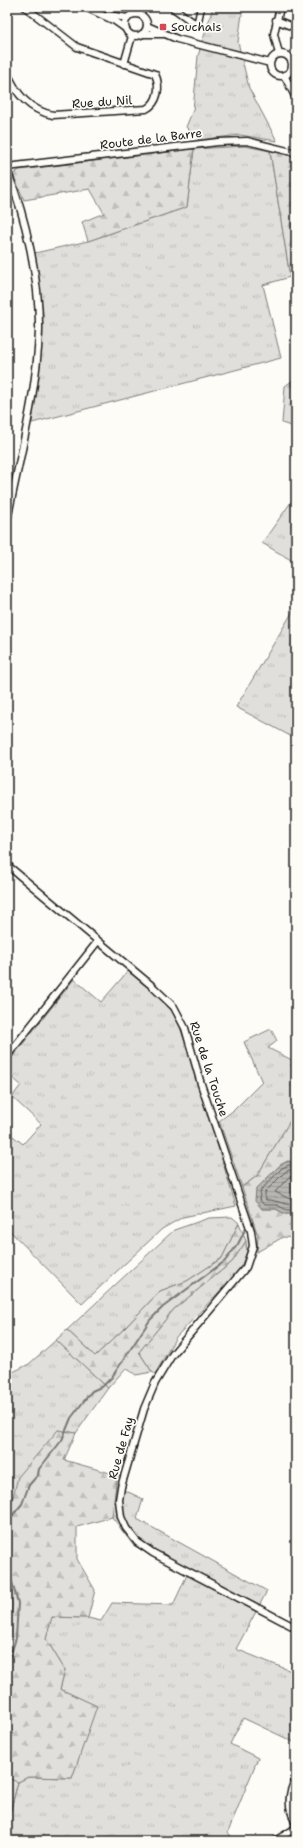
<svg xmlns="http://www.w3.org/2000/svg" width="303" height="1848" viewBox="0 0 303 1848" font-family="'Shantell Sans',sans-serif">
<defs>
<pattern id="grass-tufts" width="24" height="20" patternUnits="userSpaceOnUse"><rect width="24" height="20" fill="#e0dfdb"/><path d="M3 7l-1-3M5 7V3M7 7l1-3M15 17l-1-3M17 17v-4M19 17l1-3" fill="none" stroke="#c0bfbb"/></pattern>
<pattern id="forest-firs" width="22" height="20" patternUnits="userSpaceOnUse"><rect width="22" height="20" fill="#e0dfdb"/><path d="M5 1l3.5 6h-7zM16 11l3.5 6h-7z" fill="#c0bfbb"/></pattern>
<pattern id="water-rules" width="6" height="5" patternUnits="userSpaceOnUse"><rect width="6" height="5" fill="#b7b6b2"/><path d="M0 2.5h6" fill="none" stroke="#9d9c98"/></pattern>
</defs>
<rect width="100%" height="100%" fill="#fdfcf7"/>
<filter id="ink" filterUnits="userSpaceOnUse"><feTurbulence type="fractalNoise" baseFrequency=".025" numOctaves="2"/><feDisplacementMap in="SourceGraphic" scale="8" xChannelSelector="R" yChannelSelector="G"/><feConvolveMatrix kernelMatrix="1 2 1 2 8 2 1 2 1" color-interpolation-filters="sRGB"/></filter>
<g filter="url(#ink)">
<g fill="url(#grass-tufts)" stroke="#7e7e7c">
<path d="M 213,7 L 243,7 L 238,42 L 249,88 L 277,141 L 240,135 L 199,140 L 186,127 L 193,110 L 198,56 Z"/>
<path d="M 245,146 L 270,151 L 290,277 L 263,285 L 281,358 L 32,423 L 43,314 L 35,253 L 88,241 L 187,207 L 194,149 Z"/>
<path d="M 296,495 L 296,563 L 262,543 Z"/>
<path d="M 296,606 L 296,739 L 236,707 Z"/>
<path d="M 128,971 L 161,998 L 175,1015 L 187,1045 L 236,1206 L 183,1217 L 162,1229 L 82,1304 L 7,1228 L 7,1135 L 9,1133 L 23,1144 L 41,1124 L 12,1097 L 21,1085 L 7,1073 L 7,1064 L 74,979 L 101,1002 Z"/>
<path d="M 271,1029 L 277,1041 L 268,1048 L 296,1062 L 296,1111 L 257,1176 L 242,1187 L 219,1121 L 234,1110 L 262,1082 L 244,1042 Z"/>
<path d="M 232,1217 L 239,1223 L 222,1258 L 187,1281 L 160,1291 L 125,1328 L 95,1356 L 67,1330 L 174,1230 L 209,1218 Z"/>
<path d="M 246,1241 L 247,1252 L 239,1271 L 176,1337 L 155,1374 L 152,1372 L 139,1352 L 174,1309 L 232,1262 Z"/>
<path d="M 56,1340 L 108,1388 L 76,1433 L 58,1430 L 11,1506 L 7,1504 L 7,1375 L 29,1364 Z"/>
<path d="M 117,1475 L 128,1477 L 124,1490 L 143,1499 L 137,1519 L 267,1591 L 236,1649 L 296,1673 L 296,1743 L 243,1718 L 230,1744 L 258,1758 L 228,1832 L 234,1841 L 7,1841 L 7,1812 L 10,1812 L 18,1782 L 28,1777 L 72,1778 L 96,1706 L 60,1689 L 65,1670 L 46,1639 L 51,1617 L 88,1618 L 101,1621 L 112,1603 L 173,1605 L 187,1575 L 133,1545 L 112,1517 Z"/>
</g>
<g fill="url(#forest-firs)" stroke="#7e7e7c">
<path d="M 194,149 L 187,207 L 88,241 L 82,222 L 104,213 L 90,189 L 24,200 L 13,174 L 19,170 Z"/>
<path d="M 270,151 L 296,157 L 296,275 L 290,277 Z"/>
<path d="M 296,378 L 296,428 L 282,423 L 285,386 Z"/>
<path d="M 296,1111 L 296,1163 L 288,1161 L 280,1165 L 256,1189 L 262,1209 L 276,1209 L 285,1214 L 294,1214 L 296,1209 L 296,1238 L 283,1237 L 257,1252 L 258,1236 L 242,1187 L 257,1176 Z"/>
<path d="M 239,1223 L 246,1241 L 232,1262 L 174,1309 L 139,1352 L 152,1372 L 136,1375 L 126,1368 L 108,1388 L 56,1340 L 67,1330 L 95,1356 L 125,1328 L 160,1291 L 187,1281 L 222,1258 Z"/>
<path d="M 58,1430 L 76,1433 L 64,1460 L 117,1475 L 112,1517 L 77,1527 L 77,1559 L 95,1590 L 88,1618 L 52,1617 L 46,1639 L 65,1670 L 60,1689 L 97,1706 L 72,1778 L 28,1777 L 18,1782 L 10,1812 L 7,1812 L 7,1637 L 12,1605 L 7,1577 L 7,1504 L 11,1505 L 18,1477 Z"/>
</g>
<path fill="#e0dfdb" stroke="#7e7e7c" d="M 7,1778 L 18,1782 L 10,1812 L 7,1812 Z"/>
<path fill="url(#water-rules)" stroke="#797876" d="M 288,1161 L 296,1163 L 296,1209 L 294,1214 L 285,1214 L 276,1209 L 262,1209 L 255,1201 L 256,1189 L 280,1165 Z"/>
<g fill="none" stroke-linecap="round" stroke-linejoin="round">
<g stroke="#5a5a58" stroke-width="1">
<path d="M 296,1166 L 289,1165 L 282,1168 L 261,1190 L 259,1199 L 264,1205 L 277,1205 L 287,1210 L 296,1210"/>
<path d="M 296,1171 L 289,1170 L 285,1172 L 265,1192 L 265,1197 L 266,1200 C 278,1200 286,1206 296,1205"/>
<path d="M 296,1177 L 289,1177 L 275,1192 L 290,1199 L 296,1199"/>
</g>
<g stroke="#797876" stroke-width="2">
<path d="M 7,1526 L 11,1517 L 22,1504 L 29,1485 L 38,1475 L 39,1469 L 62,1440 L 71,1418 L 87,1397 L 92,1391 L 103,1386 L 112,1377 L 150,1320 L 163,1307 L 225,1261 L 238,1244 L 246,1228"/>
<path d="M 7,1565 L 18,1603 L 16,1638 L 7,1667"/>
</g>
<defs>
<g id="minor">
<path d="M 85,7 L 115,21 L 125,28"/>
<path d="M 172,7 L 194,23 L 198,21 L 201,7"/>
<circle cx="136" cy="25" r="11"/>
<path d="M 108,15 L 128,18"/>
<path d="M 276,20 L 296,28"/>
<path d="M 147,26 L 177,39 L 270,63"/>
<path d="M 142,34 L 163,34"/>
<circle cx="281" cy="65" r="11"/>
<path d="M 279,54 L 274,34 L 280,7"/>
<path d="M 124,64 L 132,36"/>
<path d="M 7,72 C 16,94 29,110 53,115 L 146,109 C 158,103 161,87 155,74 L 77,47 L 25,7"/>
<path d="M 284,75 L 296,98"/>
<path d="M 7,167 L 218,142 L 247,141 L 296,153"/>
<path d="M 7,171 C 26,216 40,283 39,331 C 37,394 19,459 7,521"/>
<path d="M 7,865 L 151,985 L 174,1007 L 185,1028 L 201,1084 L 251,1231 L 253,1246 L 246,1267 L 172,1355 L 155,1383 L 144,1409 L 121,1487 L 119,1500 L 121,1517 L 126,1528 L 137,1542 L 153,1553 L 296,1628"/>
<path d="M 7,1056 L 98,941"/>
<path d="M 296,1779 C 287,1795 288,1807 296,1824"/>
<path d="M 275,1841 L 296,1828"/>
</g>
</defs>
<use href="#minor" stroke="#1c1c1c" stroke-width="9"/>
<use href="#minor" stroke="#fdfcf7" stroke-width="6"/>
</g>
</g>
<rect fill="#d1495b" stroke="#fdfcf7" stroke-width="1.5" x="159" y="23" width="8" height="8" rx="2"/>
<g text-anchor="middle" dominant-baseline="central" stroke-width="3.5" stroke-linejoin="round" paint-order="stroke">
<g font-size="12" fill="#1c1c1c" stroke="#fdfcf7" text-anchor="start">
<text x="171" y="27">Souchais</text>
</g>
<g font-size="12" fill="#1c1c1c" stroke="#fdfcf7">
<text transform="translate(102 102) rotate(-4)">Rue du Nil</text>
<text transform="translate(151 139) rotate(-7)">Route de la Barre</text>
<text transform="translate(209 1069) rotate(72)">Rue de la Touche</text>
<text transform="translate(121 1448) rotate(-74)">Rue de Fay</text>
</g>
</g>
<rect width="303" height="1848" fill="none" stroke="#fdfcf7" stroke-width="24"/>
<rect x="12" y="12" width="279" height="1824" fill="none" stroke="#1c1c1c" stroke-width="1.5" filter="url(#ink)"/>
</svg>
